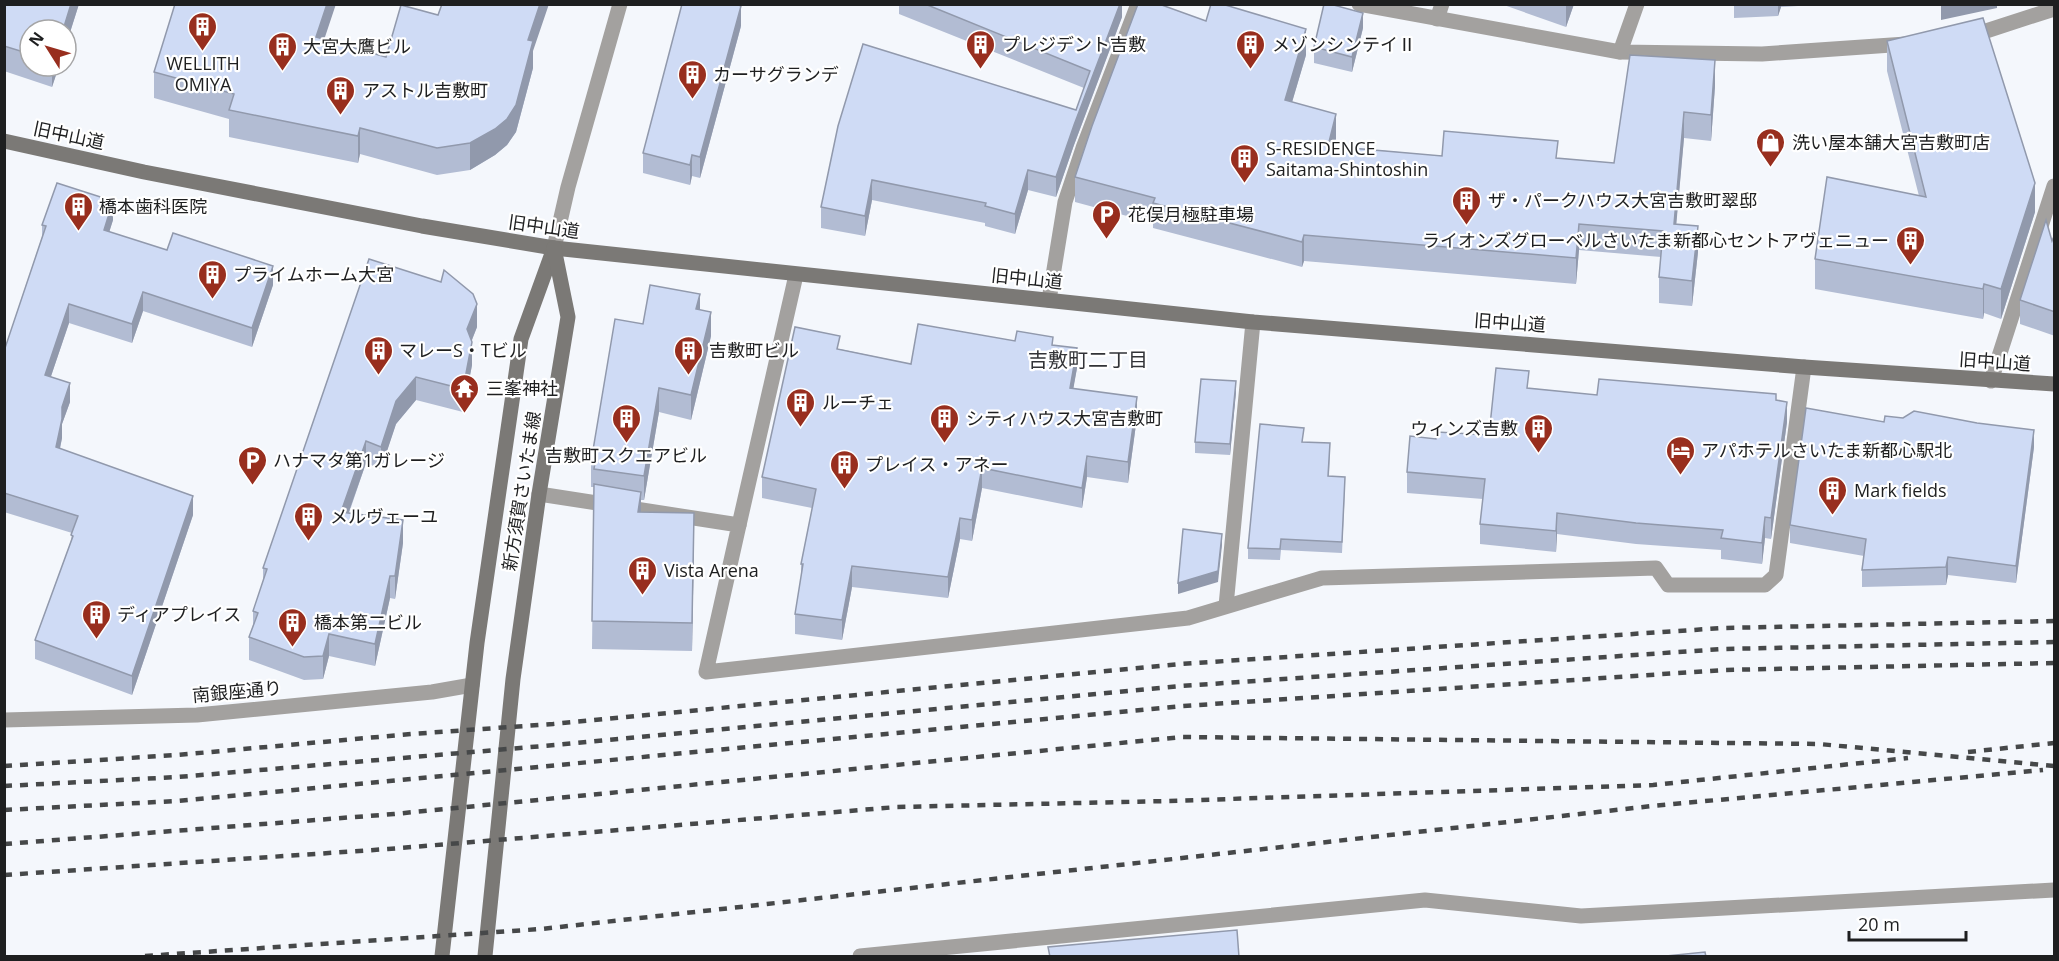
<svg xmlns="http://www.w3.org/2000/svg" width="2059" height="961" viewBox="0 0 2059 961" font-family="'Open Sans','Noto Sans JP',sans-serif">
<rect width="100%" height="100%" fill="#f4f7fc"/>
<g fill="none" stroke-linecap="round" stroke-linejoin="round">
<g stroke="#a3a19f" stroke-width="15">
<path d="M 1437,19 L 1442,4"/>
<path d="M 739,525 L 796,275"/>
<path d="M 1226,606 L 1253,322"/>
<path d="M 860,956 L 1425,900 L 1581,916 L 2054,890"/>
</g>
<g stroke="#a3a19f" stroke-width="15">
<path d="M 1359,4 L 1620,52 L 1762,54 L 1906,44"/>
<path d="M 1969,35 L 1983,32 L 2054,9"/>
<path d="M 1620,52 L 1637,4"/>
<path d="M 1049,300 L 1065,202 L 1083,148 L 1138,4"/>
<path d="M 1991,381 L 2054,186"/>
<path d="M 539,494 L 739,525 L 706,672 L 1188,618 L 1322,578 L 1656,568 L 1668,585 L 1765,585 L 1776,575 L 1804,367"/>
<path d="M 4,720 L 197,715 L 432,692 L 472,685"/>
</g>
<path stroke="#a3a19f" stroke-width="15" d="M 554,248 L 568,187 L 620,4"/>
<g stroke="#7b7976" stroke-width="15">
<path d="M 4,141 L 144,172 L 422,226 L 554,248 L 1253,322 L 1804,367 L 2054,384"/>
<path d="M 442,956 L 477,643 L 521,339 L 554,248"/>
<path d="M 485,956 L 513,679 L 539,494 L 568,317 L 554,248"/>
</g>
<g stroke="#464849" stroke-width="4.5" stroke-dasharray="8 8" stroke-linecap="butt">
<path d="M 1968,752 L 2054,743"/>
<path d="M 4,766 L 177,755 L 411,734 L 553,724 L 1180,664 L 1723,628 L 2054,621"/>
<path d="M 4,786 L 178,777 L 555,745 L 1181,686 L 1723,649 L 2054,642"/>
<path d="M 4,810 L 177,801 L 1183,706 L 1724,670 L 2054,663"/>
<path d="M 4,844 L 394,814 L 1182,737 L 1819,744 L 2054,766"/>
<path d="M 4,875 L 388,849 L 897,807 L 1169,801 L 1653,785 L 1908,758"/>
<path d="M 145,956 L 541,929 L 1652,806 L 2043,770"/>
</g>
</g>
<g fill="#b2bcd3">
<path d="M 4,4 L 79,4 L 66,45 L 30,30 L 30,66 L 59,66 L 52,87 L 4,71 Z"/>
<path d="M 899,4 L 1122,4 L 1122,17 L 1074,145 L 1056,197 L 1028,190 L 1015,234 L 985,226 L 985,223 L 872,200 L 865,236 L 821,228 L 821,207 L 838,126 L 1076,110 L 1084,88 L 899,14 Z"/>
<path d="M 1501,4 L 1574,4 L 1566,27 Z"/>
<path d="M 1734,4 L 1832,4 L 1781,7 L 1778,16 L 1734,18 Z"/>
<path d="M 741,26 L 700,178 L 692,176 L 690,185 L 643,173 L 643,153 Z"/>
<path d="M 1363,28 L 1352,72 L 1314,63 L 1314,47 Z"/>
<path d="M 324,40 L 386,57 L 533,51 L 533,68 L 516,132 L 507,145 L 495,155 L 470,170 L 437,175 L 360,154 L 358,163 L 229,137 L 229,119 L 154,98 L 154,72 Z"/>
<path d="M 1887,41 L 2035,212 L 2001,319 L 1984,313 L 1983,319 L 1815,289 L 1815,259 L 1919,196 L 1887,71 Z"/>
<path d="M 1306,55 L 1292,102 L 1336,139 L 1334,146 L 1442,156 L 1558,158 L 1614,163 L 1715,86 L 1711,141 L 1684,138 L 1676,224 L 1698,252 L 1692,306 L 1659,303 L 1659,277 L 1661,257 L 1579,250 L 1576,284 L 1304,261 L 1302,267 L 1153,228 L 1153,223 L 1075,202 L 1075,177 Z"/>
<path d="M 113,220 L 109,232 L 273,285 L 252,347 L 143,311 L 132,343 L 69,323 L 51,376 L 70,402 L 62,424 L 62,438 L 60,449 L 193,515 L 132,695 L 35,659 L 35,640 L 71,541 L 72,533 L 4,512 L 4,351 L 42,237 L 42,225 Z"/>
<path d="M 2055,234 L 2055,336 L 2020,324 L 2020,300 L 2052,241 Z"/>
<path d="M 369,259 L 477,327 L 472,340 L 472,365 L 463,412 L 416,400 L 396,424 L 381,469 L 366,463 L 349,513 L 403,543 L 395,599 L 390,598 L 375,666 L 329,656 L 323,679 L 304,680 L 249,660 L 249,637 L 253,625 L 253,611 L 263,581 L 263,568 Z"/>
<path d="M 700,309 L 711,336 L 691,420 L 659,412 L 644,500 L 641,500 L 641,512 L 694,541 L 692,651 L 592,649 L 594,487 L 591,487 L 591,462 L 643,324 Z"/>
<path d="M 1015,341 L 1053,345 L 1077,368 L 1073,388 L 1137,417 L 1128,483 L 1087,477 L 1082,508 L 982,488 L 972,541 L 960,539 L 948,598 L 852,587 L 842,640 L 795,634 L 795,614 L 801,578 L 801,564 L 812,508 L 762,498 L 762,477 L 840,349 L 911,364 Z"/>
<path d="M 1529,388 L 1597,395 L 1776,400 L 1787,422 L 1771,539 L 1765,538 L 1762,564 L 1721,559 L 1721,550 L 1636,544 L 1557,534 L 1556,552 L 1480,544 L 1480,524 L 1483,499 L 1407,493 L 1407,472 L 1436,439 L 1489,435 Z"/>
<path d="M 1236,392 L 1230,455 L 1195,453 L 1195,442 Z"/>
<path d="M 1303,442 L 1330,454 L 1329,476 L 1345,488 L 1342,553 L 1281,550 L 1280,560 L 1248,559 L 1248,548 Z"/>
<path d="M 2034,447 L 2016,583 L 1948,575 L 1946,585 L 1862,587 L 1862,570 L 1864,556 L 1790,543 L 1790,525 Z"/>
</g>
<g fill="#9199ac">
<path d="M 71,4 L 79,4 L 66,45 L 66,30 L 63,30 Z"/>
<path d="M 327,4 L 336,4 L 316,64 L 316,37 Z"/>
<path d="M 540,4 L 549,4 L 533,51 L 533,68 L 516,132 L 507,145 L 495,155 L 470,170 L 470,143 L 528,40 Z"/>
<path d="M 1120,4 L 1122,4 L 1122,17 L 1074,145 L 1056,197 L 1056,177 L 1074,125 Z"/>
<path d="M 1566,4 L 1574,4 L 1566,27 Z"/>
<path d="M 1778,4 L 1781,4 L 1781,7 L 1778,16 Z"/>
<path d="M 1941,4 L 1997,4 L 1997,8 L 1941,20 Z"/>
<path d="M 741,6 L 741,26 L 700,178 L 700,157 Z"/>
<path d="M 1363,13 L 1363,28 L 1352,72 L 1352,57 Z"/>
<path d="M 1306,29 L 1306,55 L 1285,126 L 1285,100 Z"/>
<path d="M 1715,60 L 1715,86 L 1711,141 L 1711,115 Z"/>
<path d="M 52,66 L 59,66 L 52,87 Z"/>
<path d="M 1684,112 L 1684,138 L 1674,250 L 1674,224 Z"/>
<path d="M 1336,114 L 1336,139 L 1328,172 L 1328,146 Z"/>
<path d="M 360,128 L 360,154 L 358,163 L 358,136 Z"/>
<path d="M 692,155 L 692,176 L 690,185 L 690,165 Z"/>
<path d="M 1028,170 L 1028,190 L 1015,234 L 1015,214 Z"/>
<path d="M 872,180 L 872,200 L 865,236 L 865,216 Z"/>
<path d="M 2035,183 L 2035,212 L 2001,319 L 2001,289 Z"/>
<path d="M 113,201 L 113,220 L 104,249 L 104,230 Z"/>
<path d="M 1579,224 L 1579,250 L 1576,284 L 1576,258 Z"/>
<path d="M 1698,226 L 1698,252 L 1692,306 L 1692,281 Z"/>
<path d="M 1304,235 L 1304,261 L 1302,267 L 1302,242 Z"/>
<path d="M 273,266 L 273,285 L 252,347 L 252,328 Z"/>
<path d="M 1984,284 L 1984,313 L 1983,319 L 1983,289 Z"/>
<path d="M 143,292 L 143,311 L 132,343 L 132,324 Z"/>
<path d="M 700,294 L 700,318 L 696,309 Z"/>
<path d="M 69,304 L 69,323 L 45,394 L 45,375 Z"/>
<path d="M 477,304 L 477,327 L 467,352 L 467,329 Z"/>
<path d="M 711,312 L 711,336 L 691,420 L 691,395 Z"/>
<path d="M 472,342 L 472,365 L 463,412 L 463,389 Z"/>
<path d="M 1077,348 L 1077,368 L 1070,408 L 1070,388 Z"/>
<path d="M 416,377 L 416,400 L 396,424 L 381,469 L 381,447 L 396,401 Z"/>
<path d="M 1236,381 L 1236,392 L 1230,455 L 1230,444 Z"/>
<path d="M 70,383 L 70,402 L 62,424 L 62,438 L 56,466 L 56,447 L 62,407 Z"/>
<path d="M 659,388 L 659,412 L 644,500 L 644,476 Z"/>
<path d="M 1137,397 L 1137,417 L 1128,483 L 1128,462 Z"/>
<path d="M 1787,402 L 1787,422 L 1771,539 L 1771,518 Z"/>
<path d="M 2034,430 L 2034,447 L 2016,583 L 2016,566 Z"/>
<path d="M 366,441 L 366,463 L 341,534 L 341,512 Z"/>
<path d="M 1087,456 L 1087,477 L 1082,508 L 1082,488 Z"/>
<path d="M 982,468 L 982,488 L 972,541 L 972,520 Z"/>
<path d="M 641,492 L 641,520 L 638,512 Z"/>
<path d="M 193,496 L 193,515 L 132,695 L 132,676 Z"/>
<path d="M 694,513 L 694,541 L 692,651 L 692,623 Z"/>
<path d="M 1557,513 L 1557,534 L 1556,552 L 1556,531 Z"/>
<path d="M 1765,517 L 1765,538 L 1762,564 L 1762,543 Z"/>
<path d="M 960,518 L 960,539 L 948,598 L 948,577 Z"/>
<path d="M 403,520 L 403,543 L 395,599 L 395,576 Z"/>
<path d="M 1222,534 L 1222,545 L 1218,582 L 1178,594 L 1178,583 Z"/>
<path d="M 1948,557 L 1948,575 L 1946,585 L 1946,567 Z"/>
<path d="M 852,566 L 852,587 L 842,640 L 842,620 Z"/>
<path d="M 390,576 L 390,598 L 375,666 L 375,644 Z"/>
<path d="M 329,634 L 329,656 L 323,679 L 323,656 Z"/>
</g>
<g fill="#cfdbf5" stroke="#9199ac" stroke-width="1.5">
<path d="M 4,4 L 71,4 L 63,30 L 30,30 L 30,54 L 4,46 Z"/>
<path d="M 175,4 L 327,4 L 316,37 L 386,57 L 401,5 L 438,15 L 442,4 L 540,4 L 528,40 L 533,41 L 516,105 L 507,119 L 495,129 L 470,143 L 437,148 L 360,128 L 358,136 L 229,110 L 234,94 L 154,72 Z"/>
<path d="M 682,4 L 736,4 L 741,6 L 700,157 L 692,155 L 690,165 L 643,153 Z"/>
<path d="M 925,4 L 1120,4 L 1074,125 L 1056,177 L 1028,170 L 1015,214 L 985,206 L 986,203 L 872,180 L 865,216 L 821,207 L 838,126 L 863,44 L 1076,110 L 1090,71 Z"/>
<path d="M 1138,4 L 1159,4 L 1206,21 L 1211,4 L 1222,4 L 1306,29 L 1285,100 L 1336,114 L 1328,146 L 1442,156 L 1444,131 L 1558,141 L 1556,158 L 1614,163 L 1630,55 L 1715,60 L 1711,115 L 1684,112 L 1674,224 L 1698,226 L 1692,281 L 1659,277 L 1663,231 L 1579,224 L 1576,258 L 1304,235 L 1302,242 L 1153,203 L 1155,198 L 1075,177 L 1092,126 Z"/>
<path d="M 1324,4 L 1330,4 L 1363,13 L 1352,57 L 1314,47 Z"/>
<path d="M 1983,18 L 2035,183 L 2001,289 L 1984,284 L 1983,289 L 1815,259 L 1827,177 L 1926,197 L 1887,41 Z"/>
<path d="M 57,183 L 113,201 L 104,230 L 167,250 L 173,233 L 273,266 L 252,328 L 143,292 L 132,324 L 69,304 L 45,375 L 70,383 L 62,407 L 62,419 L 56,447 L 193,496 L 132,676 L 35,640 L 73,536 L 71,535 L 78,516 L 4,493 L 4,351 L 46,226 L 42,225 Z"/>
<path d="M 2046,220 L 2052,241 L 2055,234 L 2055,312 L 2020,300 Z"/>
<path d="M 369,259 L 441,282 L 444,270 L 473,294 L 477,304 L 467,329 L 472,342 L 463,389 L 416,377 L 396,401 L 381,447 L 366,441 L 341,512 L 403,520 L 395,576 L 390,576 L 375,644 L 329,634 L 323,656 L 304,657 L 249,637 L 258,613 L 253,611 L 267,569 L 263,568 Z"/>
<path d="M 650,285 L 700,294 L 696,309 L 711,312 L 691,395 L 659,388 L 644,476 L 594,469 L 595,463 L 591,462 L 615,319 L 643,324 Z"/>
<path d="M 918,324 L 1015,341 L 1017,331 L 1053,337 L 1052,345 L 1077,348 L 1070,388 L 1137,397 L 1128,462 L 1087,456 L 1082,488 L 982,468 L 972,520 L 960,518 L 948,577 L 852,566 L 842,620 L 795,614 L 803,564 L 801,564 L 816,489 L 762,477 L 795,327 L 840,336 L 837,349 L 911,364 Z"/>
<path d="M 1496,368 L 1529,371 L 1527,388 L 1597,395 L 1599,379 L 1776,394 L 1776,400 L 1787,402 L 1771,518 L 1765,517 L 1762,543 L 1721,538 L 1723,530 L 1636,523 L 1557,513 L 1556,531 L 1480,524 L 1485,479 L 1407,472 L 1410,436 L 1436,439 L 1437,432 L 1489,435 Z"/>
<path d="M 1201,379 L 1236,381 L 1230,444 L 1195,442 Z"/>
<path d="M 1806,408 L 1884,422 L 1885,416 L 1903,418 L 1914,411 L 1977,423 L 2034,430 L 2016,566 L 1948,557 L 1946,567 L 1862,570 L 1866,539 L 1790,525 Z"/>
<path d="M 1260,424 L 1304,428 L 1302,442 L 1330,443 L 1328,476 L 1345,477 L 1342,542 L 1281,539 L 1280,549 L 1248,548 Z"/>
<path d="M 594,484 L 641,492 L 638,512 L 694,513 L 692,623 L 592,621 Z"/>
<path d="M 1183,529 L 1222,534 L 1218,571 L 1178,583 Z"/>
<path d="M 1237,930 L 1239,957 L 1050,957 L 1048,947 Z"/>
<path d="M 1705,952 L 1706,957 L 1656,957 Z"/>
</g>
<defs>
<symbol id="building-pin" viewBox="-11 -11 22 30"><path d="M0 17L-7.5 6A9.5 9.5 0 1 1 7.5 6Z" fill="#982e1e" stroke="#fff"/><path d="M-4-6H4V6H1V3H-1V6H-4ZM-2.5-4.3h1.7v1.8h-1.7ZM.8-4.3h1.7v1.8H.8ZM-2.5-1h1.7V.8h-1.7ZM.8-1h1.7V.8H.8Z" fill="#fff"/></symbol>
<symbol id="shop-pin" viewBox="-11 -11 22 30"><path d="M0 17L-7.5 6A9.5 9.5 0 1 1 7.5 6Z" fill="#982e1e" stroke="#fff"/><path d="M-5-2.5h2.3a2.7 3.5 0 0 1 5.4 0H5L5.5 6h-11ZM-1.5-2.5h3a1.5 2.3 0 0 0-3 0Z" fill="#fff"/></symbol>
<symbol id="parking-pin" viewBox="-11 -11 22 30"><path d="M0 17L-7.5 6A9.5 9.5 0 1 1 7.5 6Z" fill="#982e1e" stroke="#fff"/><path d="M-3.5-5.5H1a3.5 3.5 0 0 1 0 7H-1V5.5H-3.5ZM-1-3.4V-.6H.8a1.4 1.4 0 0 0 0-2.8Z" fill="#fff"/></symbol>
<symbol id="temple-pin" viewBox="-11 -11 22 30"><path d="M0 17L-7.5 6A9.5 9.5 0 1 1 7.5 6Z" fill="#982e1e" stroke="#fff"/><path d="M0-6L5-2H3V0L6.5 2.5H4V6H1.5V3h-3V6H-4V2.5H-6.5L-3 0V-2H-5Z" fill="#fff"/></symbol>
<symbol id="hotel-pin" viewBox="-11 -11 22 30"><path d="M0 17L-7.5 6A9.5 9.5 0 1 1 7.5 6Z" fill="#982e1e" stroke="#fff"/><path d="M-6-4.5h1.5V1H6V5H4.5V3h-9V5H-6ZM-4 0a1.8 1.8 0 1 1 3.6 0ZM.5 0V-2.5h3Q6-2.5 6 0Z" fill="#fff"/></symbol>
</defs>
<g fill-rule="evenodd">
<use href="#building-pin" x="186" y="10" width="33" height="45"/>
<use href="#building-pin" x="964" y="28" width="33" height="45"/>
<use href="#building-pin" x="1234" y="28" width="33" height="45"/>
<use href="#building-pin" x="266" y="30" width="33" height="45"/>
<use href="#building-pin" x="676" y="58" width="33" height="45"/>
<use href="#building-pin" x="324" y="74" width="33" height="45"/>
<use href="#shop-pin" x="1754" y="126" width="33" height="45"/>
<use href="#building-pin" x="1228" y="142" width="33" height="45"/>
<use href="#building-pin" x="1450" y="184" width="33" height="45"/>
<use href="#building-pin" x="62" y="190" width="33" height="45"/>
<use href="#parking-pin" x="1090" y="198" width="33" height="45"/>
<use href="#building-pin" x="1894" y="224" width="33" height="45"/>
<use href="#building-pin" x="196" y="258" width="33" height="45"/>
<use href="#building-pin" x="362" y="334" width="33" height="45"/>
<use href="#building-pin" x="672" y="334" width="33" height="45"/>
<use href="#temple-pin" x="448" y="372" width="33" height="45"/>
<use href="#building-pin" x="784" y="386" width="33" height="45"/>
<use href="#building-pin" x="610" y="402" width="33" height="45"/>
<use href="#building-pin" x="928" y="402" width="33" height="45"/>
<use href="#building-pin" x="1522" y="412" width="33" height="45"/>
<use href="#hotel-pin" x="1664" y="434" width="33" height="45"/>
<use href="#parking-pin" x="236" y="444" width="33" height="45"/>
<use href="#building-pin" x="828" y="448" width="33" height="45"/>
<use href="#building-pin" x="1816" y="474" width="33" height="45"/>
<use href="#building-pin" x="292" y="500" width="33" height="45"/>
<use href="#building-pin" x="626" y="554" width="33" height="45"/>
<use href="#building-pin" x="80" y="598" width="33" height="45"/>
<use href="#building-pin" x="276" y="606" width="33" height="45"/>
</g>
<g text-anchor="middle" dominant-baseline="central" stroke-width="4.5" stroke-linejoin="round" paint-order="stroke">
<g font-size="18" fill="#1e1f20" stroke="#fff" text-anchor="start">
<text x="1002" y="44">プレジデント吉敷</text>
<text x="1272" y="44">メゾンシンテイⅡ</text>
<text x="303" y="46">大宮大鷹ビル</text>
<text x="203" y="63" text-anchor="middle">WELLITH<tspan x="203" dy="21">OMIYA</tspan></text>
<text x="713" y="74">カーサグランデ</text>
<text x="362" y="90">アストル吉敷町</text>
<text x="1792" y="142">洗い屋本舗大宮吉敷町店</text>
<text x="1266" y="148">S-RESIDENCE<tspan x="1266" dy="21">Saitama-Shintoshin</tspan></text>
<text x="1488" y="200">ザ・パークハウス大宮吉敷町翠邸</text>
<text x="99" y="206">橋本歯科医院</text>
<text x="1128" y="214">花俣月極駐車場</text>
<text x="1889" y="240" text-anchor="end">ライオンズグローベルさいたま新都心セントアヴェニュー</text>
<text x="233" y="274">プライムホーム大宮</text>
<text x="399" y="350">マレーS・Tビル</text>
<text x="709" y="350">吉敷町ビル</text>
<text x="486" y="388">三峯神社</text>
<text x="822" y="402">ルーチェ</text>
<text x="966" y="418">シティハウス大宮吉敷町</text>
<text x="1518" y="428" text-anchor="end">ウィンズ吉敷</text>
<text x="1701" y="450">アパホテルさいたま新都心駅北</text>
<text x="626" y="455" text-anchor="middle">吉敷町スクエアビル</text>
<text x="273" y="460">ハナマタ第1ガレージ</text>
<text x="865" y="464">プレイス・アネー</text>
<text x="1854" y="490">Mark fields</text>
<text x="330" y="516">メルヴェーユ</text>
<text x="664" y="570">Vista Arena</text>
<text x="117" y="614">ディアプレイス</text>
<text x="314" y="622">橋本第二ビル</text>
</g>
<g font-size="18" fill="#1e1f20" stroke="#fff">
<text transform="translate(69 135) rotate(12)">旧中山道</text>
<text transform="translate(544 226) rotate(8)">旧中山道</text>
<text transform="translate(1027 278) rotate(6)">旧中山道</text>
<text transform="translate(1510 322) rotate(4)">旧中山道</text>
<text transform="translate(1995 361) rotate(4)">旧中山道</text>
<text transform="translate(521 491) rotate(-81)">新方須賀さいたま線</text>
<text transform="translate(237 691) rotate(-5)">南銀座通り</text>
</g>
<g font-size="20" fill="#323337" stroke="#fff">
<text x="1088" y="359">吉敷町二丁目</text>
</g>
</g>
<rect width="2059" height="961" fill="none" stroke="#1e1f20" stroke-width="12"/>
<g transform="translate(48 48) rotate(307)"><circle r="28" fill="#ffffff" stroke="#a5a5a6" stroke-width="1.5"/>
<path d="M0-4.5L10 22L0 15L-10 22Z" fill="#982e1e"/>
<text y="-9" font-size="16" font-weight="bold" text-anchor="middle" fill="#1e1f20">N</text>
</g>
<path d="M1849 931v9h117v-9" fill="none" stroke="#1e1f20" stroke-width="3"/>
<text x="1858" y="931" font-size="18" fill="#1e1f20" stroke="#ffffff" stroke-width="4.5" paint-order="stroke">20 m</text>
</svg>
